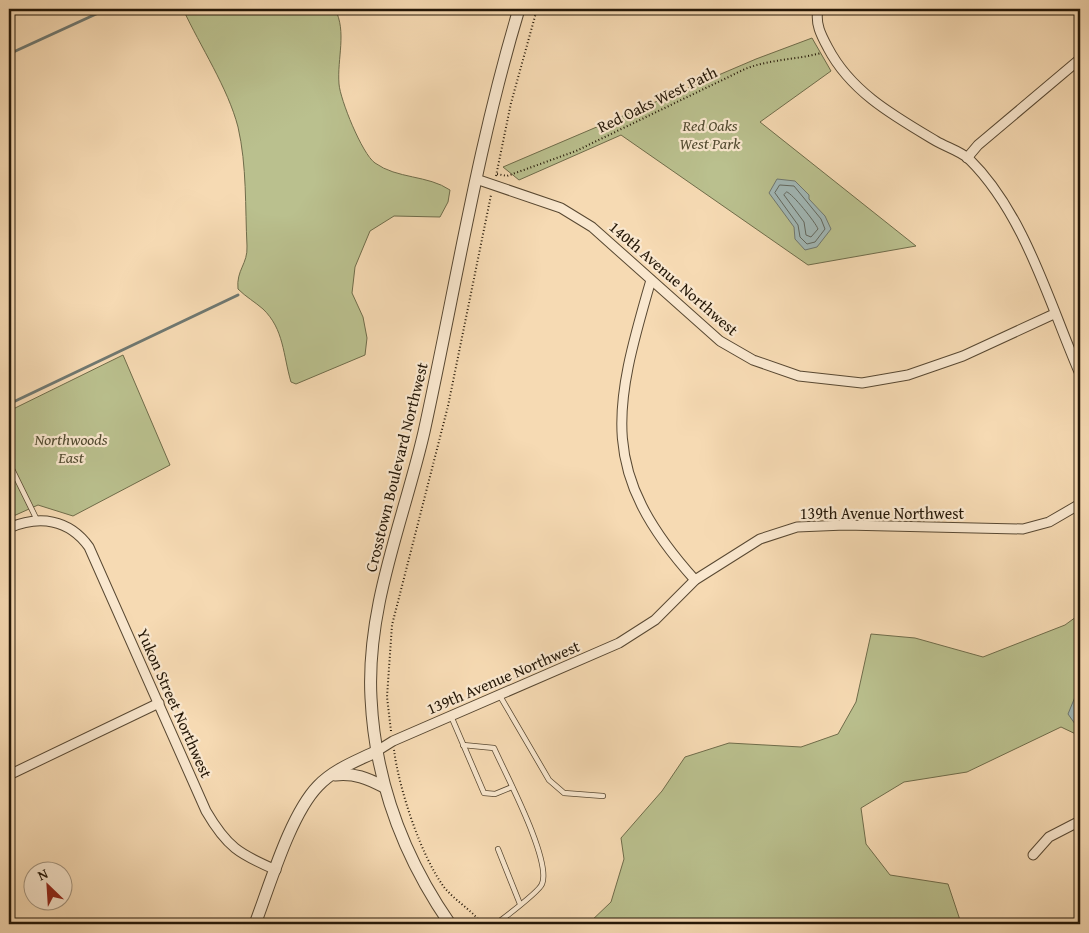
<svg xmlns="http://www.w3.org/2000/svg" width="1089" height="933" viewBox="0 0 1089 933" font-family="'Gentium Book Plus',serif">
<rect width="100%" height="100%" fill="#f6dab3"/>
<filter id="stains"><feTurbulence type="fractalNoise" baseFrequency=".004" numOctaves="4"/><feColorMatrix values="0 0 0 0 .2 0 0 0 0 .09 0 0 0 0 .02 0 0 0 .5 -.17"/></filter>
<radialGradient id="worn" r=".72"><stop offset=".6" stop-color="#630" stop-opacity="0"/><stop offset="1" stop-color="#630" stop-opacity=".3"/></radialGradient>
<g fill="#bac08e" stroke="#6f6c4a">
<path d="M 183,9 L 335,9 C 347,32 337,58 339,84 C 340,99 362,154 375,163 C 397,179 428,175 450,190 L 448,202 L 440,217 L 394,216 L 370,231 L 355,267 L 352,293 L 363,317 L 367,338 L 365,355 L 296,384 L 291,382 C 283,355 284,329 263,309 C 255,302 246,297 238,289 C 236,270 248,264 247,246 C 245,207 247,166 238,127 C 228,88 200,46 183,9 Z"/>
<path d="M 812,38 L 831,71 L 760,122 L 916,246 L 808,265 L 621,135 L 519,180 L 503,167 L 756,59 Z"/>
<path d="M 123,355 L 170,465 L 73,516 L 38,505 L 9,518 L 9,411 Z"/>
<path d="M 1080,614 L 1080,736 L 1061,727 L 967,772 L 904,782 L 861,808 L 866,844 L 890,875 L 948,884 L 961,923 L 963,924 L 588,924 L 611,902 L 624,859 L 621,838 L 662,791 L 685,757 L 729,743 L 801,747 L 838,734 L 856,702 L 871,634 L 915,638 L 983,657 L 1065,625 Z"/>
</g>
<g fill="#a1b8b7" stroke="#6f7871">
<path d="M 777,179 L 795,181 L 809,195 L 809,199 L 825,216 L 831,229 L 817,247 L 805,250 L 795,239 L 794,227 L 769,193 Z"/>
<path d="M 1080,693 L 1080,731 L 1068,714 L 1075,697 Z"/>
</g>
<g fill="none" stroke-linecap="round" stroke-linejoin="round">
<g stroke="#62685f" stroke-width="1">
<path d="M 780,185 L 794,186 L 821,219 L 825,229 L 815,242 L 807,244 L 800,237 L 798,225 L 775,193 Z"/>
<path d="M 787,192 C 792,193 816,223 818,229 L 811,237 L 806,235 L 804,222 L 784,195 Z"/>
</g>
<g stroke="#6f7871" stroke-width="3">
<path d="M 9,54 L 107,9"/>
<path d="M 9,404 L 238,295"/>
</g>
<defs>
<g id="service">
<path d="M 10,465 L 37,520"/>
<path d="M 500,696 L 549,780 L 564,793 L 603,796"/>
<path d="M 451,716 L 484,793 L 495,794 L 512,787"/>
<path d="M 463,745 L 494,748 C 505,773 552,861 542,884 C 539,892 505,917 496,924"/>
<path d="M 498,849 L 520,904"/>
</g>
<g id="minor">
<path d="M 818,9 C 815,24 821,35 828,48 C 851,92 894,116 936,141 C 946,147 960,151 969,159 C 1025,214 1049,303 1080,374"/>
<path d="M 967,158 L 978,145 L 1080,59"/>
<path d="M 476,179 L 561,208 L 592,227 L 720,341 L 753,360 L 799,376 L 862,383 L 908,375 L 963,356 L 1054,314"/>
<path d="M 651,280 C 613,410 598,472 695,580"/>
<path d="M 9,528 C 39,515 69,519 89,547 L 206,811 C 227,847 239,854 276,870"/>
<path d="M 377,751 L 393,741 L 619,643 L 655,620 L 695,580 L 760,539 L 797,527 L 845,525 L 1023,529 L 1049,522 L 1080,504"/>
<path d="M 9,775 L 159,703"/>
<path d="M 1033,855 L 1049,837 L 1080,821"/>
</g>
<g id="tertiary">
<path d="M 335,775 C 355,773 367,778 384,787"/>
<path d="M 255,924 C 270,885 290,815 318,786 C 334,769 357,761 377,751"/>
<path d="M 450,924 C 403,856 375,781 371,698 C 366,607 404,519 424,432 C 455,291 477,148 519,9"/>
</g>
</defs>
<use href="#service" stroke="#584832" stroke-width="6"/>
<use href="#minor" stroke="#584832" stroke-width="11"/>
<use href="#tertiary" stroke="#584832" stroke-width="13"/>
<g stroke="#241707" stroke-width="2" stroke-dasharray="1 2.5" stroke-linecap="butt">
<path d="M 497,174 L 507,176 L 576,151 L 745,69 C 770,59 796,60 821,53"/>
<path d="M 496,176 L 511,103 L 537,9"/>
<path d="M 391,731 L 387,697 L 392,625 L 448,406 L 491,195"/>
<path d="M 394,750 C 399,789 421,856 444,887 C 455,901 472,910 482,924"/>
</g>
<use href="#service" stroke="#f9e7ce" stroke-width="4.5"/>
<use href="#minor" stroke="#f9e7ce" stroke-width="9"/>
<use href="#tertiary" stroke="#f9e7ce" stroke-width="11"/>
</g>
<g text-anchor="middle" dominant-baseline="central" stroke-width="4.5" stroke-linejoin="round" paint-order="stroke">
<g font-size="16" fill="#241707" stroke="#f9e7ce">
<text transform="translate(657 99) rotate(-26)">Red Oaks West Path</text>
<text transform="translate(674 278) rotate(41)">140th Avenue Northwest</text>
<text transform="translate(396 467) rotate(-76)">Crosstown Boulevard Northwest</text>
<text x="882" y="513">139th Avenue Northwest</text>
<text transform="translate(503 677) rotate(-23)">139th Avenue Northwest</text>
<text transform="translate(175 703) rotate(66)">Yukon Street Northwest</text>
</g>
<g font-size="16" font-style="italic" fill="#514a30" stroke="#f9e7ce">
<text x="710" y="125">Red Oaks<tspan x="710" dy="18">West Park</tspan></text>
<text x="71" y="439">Northwoods<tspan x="71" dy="18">East</tspan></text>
</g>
</g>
<rect width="1089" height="933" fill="none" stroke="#f6dab3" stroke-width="30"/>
<rect x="10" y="10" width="1069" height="913" fill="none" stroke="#241707" stroke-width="2.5"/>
<rect x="15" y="15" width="1059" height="903" fill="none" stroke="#241707"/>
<g transform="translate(48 886) rotate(335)"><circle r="24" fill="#f9e7ce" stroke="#a4947e"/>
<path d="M0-4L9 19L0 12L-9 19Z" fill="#8f2418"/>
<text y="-8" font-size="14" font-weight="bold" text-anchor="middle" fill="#241707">N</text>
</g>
<rect width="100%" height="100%" filter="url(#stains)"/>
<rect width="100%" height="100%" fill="url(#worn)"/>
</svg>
